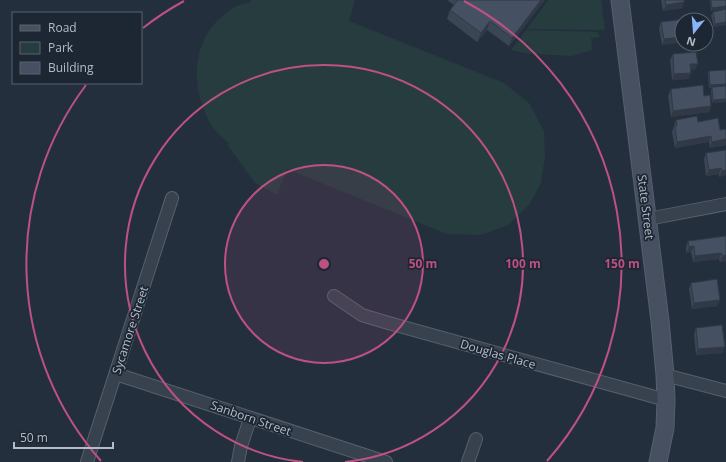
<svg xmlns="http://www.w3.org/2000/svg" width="726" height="462" viewBox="0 0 726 462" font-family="'Open Sans',sans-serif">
<rect width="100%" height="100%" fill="#242f3e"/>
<g fill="#263c3f">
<path d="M 249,0 L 355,0 L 349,21 L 504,83 L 529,103 L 544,131 L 545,156 L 541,183 L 529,205 L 508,225 L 481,235 L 447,234 L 287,169 L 277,195 L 255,183 L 226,143 L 231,145 C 224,139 214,131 210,123 C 188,84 192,31 235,7 C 240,4 247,3 252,2 Z"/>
<path d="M 548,0 L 601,0 L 605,29 L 602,30 L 527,29 Z"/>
<path d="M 526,30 L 597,32 L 600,37 L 591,38 L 592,50 L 571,56 L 524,53 L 511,50 Z"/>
</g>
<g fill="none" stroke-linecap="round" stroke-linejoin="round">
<defs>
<g id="street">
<path d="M 648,219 L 726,204"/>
<path d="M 334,296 L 362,315 L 385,322 L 666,400"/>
<path d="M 116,374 L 386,462"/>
<path d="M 665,375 L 726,391"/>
<path d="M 87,462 L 172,198"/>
<path d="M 238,462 L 241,446 L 250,419"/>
<path d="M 468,462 L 476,439"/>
</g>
<path id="secondary" d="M 620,0 L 660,321 L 665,375 L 666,400 L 665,428 L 658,462"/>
</defs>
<use href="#street" stroke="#565f6c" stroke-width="14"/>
<use href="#secondary" stroke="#565f6c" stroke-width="19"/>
<use href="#street" stroke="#38414e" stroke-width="12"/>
<use href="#secondary" stroke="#465061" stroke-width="17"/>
</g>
<g fill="#3b4654">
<path d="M 447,0 L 545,0 L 509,46 L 487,30 L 477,42 L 447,19 L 450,10 L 454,5 Z"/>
<path d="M 661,0 L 684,0 L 684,2 L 682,8 L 663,11 Z"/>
<path d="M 710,0 L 726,0 L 711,11 Z"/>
<path d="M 726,9 L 726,25 L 714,27 L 711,15 L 713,12 Z"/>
<path d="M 693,20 L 662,45 L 659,28 L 661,22 Z"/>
<path d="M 673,54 L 695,70 L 691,70 L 689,79 L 672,80 L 670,60 Z"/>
<path d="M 726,70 L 726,102 L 712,103 L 711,90 L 712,88 L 709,88 L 708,74 L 709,71 Z"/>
<path d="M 671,89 L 704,96 L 711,106 L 709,112 L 671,117 L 668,96 Z"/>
<path d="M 676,120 L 698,122 L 720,130 L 726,129 L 726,145 L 710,148 L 709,142 L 675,148 L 672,132 Z"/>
<path d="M 726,150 L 726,175 L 719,177 L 719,174 L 706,176 L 704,159 L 706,153 Z"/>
<path d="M 726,236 L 726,261 L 720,262 L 719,259 L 693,262 L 691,252 L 686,253 L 686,247 L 688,241 Z"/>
<path d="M 691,283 L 718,306 L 692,309 L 689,289 Z"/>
<path d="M 696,328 L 723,353 L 696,355 L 694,334 Z"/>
</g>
<g fill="#303945">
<path d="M 541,0 L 545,0 L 509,46 L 512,38 Z"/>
<path d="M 684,2 L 682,8 L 663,11 L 666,5 Z"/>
<path d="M 726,6 L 726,9 L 711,11 L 712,8 Z"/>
<path d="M 490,21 L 487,30 L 477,42 L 481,33 Z"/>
<path d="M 726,22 L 726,25 L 714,27 L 715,24 Z"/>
<path d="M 682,37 L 682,43 L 662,45 L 664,39 Z"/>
<path d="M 690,64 L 698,64 L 695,70 L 688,70 Z"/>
<path d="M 691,73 L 689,79 L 672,80 L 674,74 Z"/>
<path d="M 726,84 L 726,87 L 709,88 L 710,85 Z"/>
<path d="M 726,99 L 726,102 L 712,103 L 713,100 Z"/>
<path d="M 711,106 L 709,112 L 671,117 L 673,111 Z"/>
<path d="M 711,136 L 709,142 L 675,148 L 677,142 Z"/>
<path d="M 726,139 L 726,145 L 710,148 L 712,142 Z"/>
<path d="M 721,168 L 719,174 L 706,176 L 709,170 Z"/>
<path d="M 726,170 L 726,175 L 719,177 L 722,171 Z"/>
<path d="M 694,246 L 691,252 L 686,253 L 689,247 Z"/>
<path d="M 721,253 L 719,259 L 693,262 L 695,256 Z"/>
<path d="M 726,255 L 726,261 L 720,262 L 723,256 Z"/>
<path d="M 720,300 L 718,306 L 692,309 L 694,303 Z"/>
<path d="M 725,347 L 723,353 L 696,355 L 698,349 Z"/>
</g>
<g fill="#455162" stroke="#303945">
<path d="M 458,0 L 541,0 L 512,38 L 490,21 L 481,33 L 450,10 Z"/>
<path d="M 665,0 L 684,0 L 684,2 L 666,5 Z"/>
<path d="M 711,0 L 726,0 L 726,6 L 712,8 Z"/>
<path d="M 726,9 L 726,22 L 715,24 L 713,12 Z"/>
<path d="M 693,18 L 693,20 L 682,20 L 682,37 L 664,39 L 661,22 Z"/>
<path d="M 696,52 L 698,64 L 690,64 L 691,73 L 674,74 L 673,54 Z"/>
<path d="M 726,70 L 726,84 L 710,85 L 709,71 Z"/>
<path d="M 703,85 L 704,96 L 710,95 L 711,106 L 673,111 L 671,89 Z"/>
<path d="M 726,86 L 726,99 L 713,100 L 712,87 Z"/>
<path d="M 697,116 L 698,122 L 718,118 L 720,130 L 726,129 L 726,139 L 712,142 L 711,136 L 677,142 L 675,126 L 677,126 L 676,120 Z"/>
<path d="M 726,150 L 726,170 L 722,171 L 721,168 L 709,170 L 706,153 Z"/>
<path d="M 726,236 L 726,255 L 723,256 L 721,253 L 695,256 L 694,246 L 689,247 L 688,241 Z"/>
<path d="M 717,279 L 720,300 L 694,303 L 691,283 Z"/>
<path d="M 722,325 L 725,347 L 698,349 L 696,328 Z"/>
</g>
<circle cx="324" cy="264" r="99" fill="#bd5182" fill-opacity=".12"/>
<g fill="none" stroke="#bd5182" stroke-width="2">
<circle cx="324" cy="264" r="99"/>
<path d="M303 462A199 199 0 1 1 345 462"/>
<path d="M101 461A298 298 0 0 1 86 85M143 28A298 298 0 0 1 184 1M464 1A298 298 0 0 1 547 461"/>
</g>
<g text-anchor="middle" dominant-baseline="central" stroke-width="3.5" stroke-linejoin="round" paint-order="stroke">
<g font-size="12" fill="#b4bcc9" stroke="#1d2633">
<text transform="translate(646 207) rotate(83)">State Street</text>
<text transform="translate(130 330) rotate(-72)">Sycamore Street</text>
<text transform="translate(498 354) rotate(16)">Douglas Place</text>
<text transform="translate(251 418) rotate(19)">Sanborn Street</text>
</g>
</g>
<circle cx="324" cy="264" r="6" fill="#bd5182" stroke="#1d2633" stroke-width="2"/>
<g font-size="12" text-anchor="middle" font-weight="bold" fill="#bd5182" stroke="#1d2633" stroke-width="3.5" stroke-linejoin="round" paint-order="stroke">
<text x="423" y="268">50 m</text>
<text x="523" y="268">100 m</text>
<text x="622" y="268">150 m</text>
</g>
<rect x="12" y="12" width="130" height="72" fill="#1d2633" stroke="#59626f"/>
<rect x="20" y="25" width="20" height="6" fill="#465061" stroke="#59626f"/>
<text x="48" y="32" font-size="12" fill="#b4bcc9">Road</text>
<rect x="20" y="42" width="20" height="12" fill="#263c3f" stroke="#59626f"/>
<text x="48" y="52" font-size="12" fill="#b4bcc9">Park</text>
<rect x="20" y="62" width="20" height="12" fill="#455162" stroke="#59626f"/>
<text x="48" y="72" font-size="12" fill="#b4bcc9">Building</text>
<g transform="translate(694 32) rotate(197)"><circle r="19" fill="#1d2633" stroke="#59626f"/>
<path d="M0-3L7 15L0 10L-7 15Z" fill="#8ab4f8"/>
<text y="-6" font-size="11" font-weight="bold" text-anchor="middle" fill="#b4bcc9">N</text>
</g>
<path d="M14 442v6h99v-6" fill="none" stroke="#b4bcc9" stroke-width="2"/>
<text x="20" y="442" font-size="12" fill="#b4bcc9" stroke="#1d2633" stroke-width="3" paint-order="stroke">50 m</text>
</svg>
